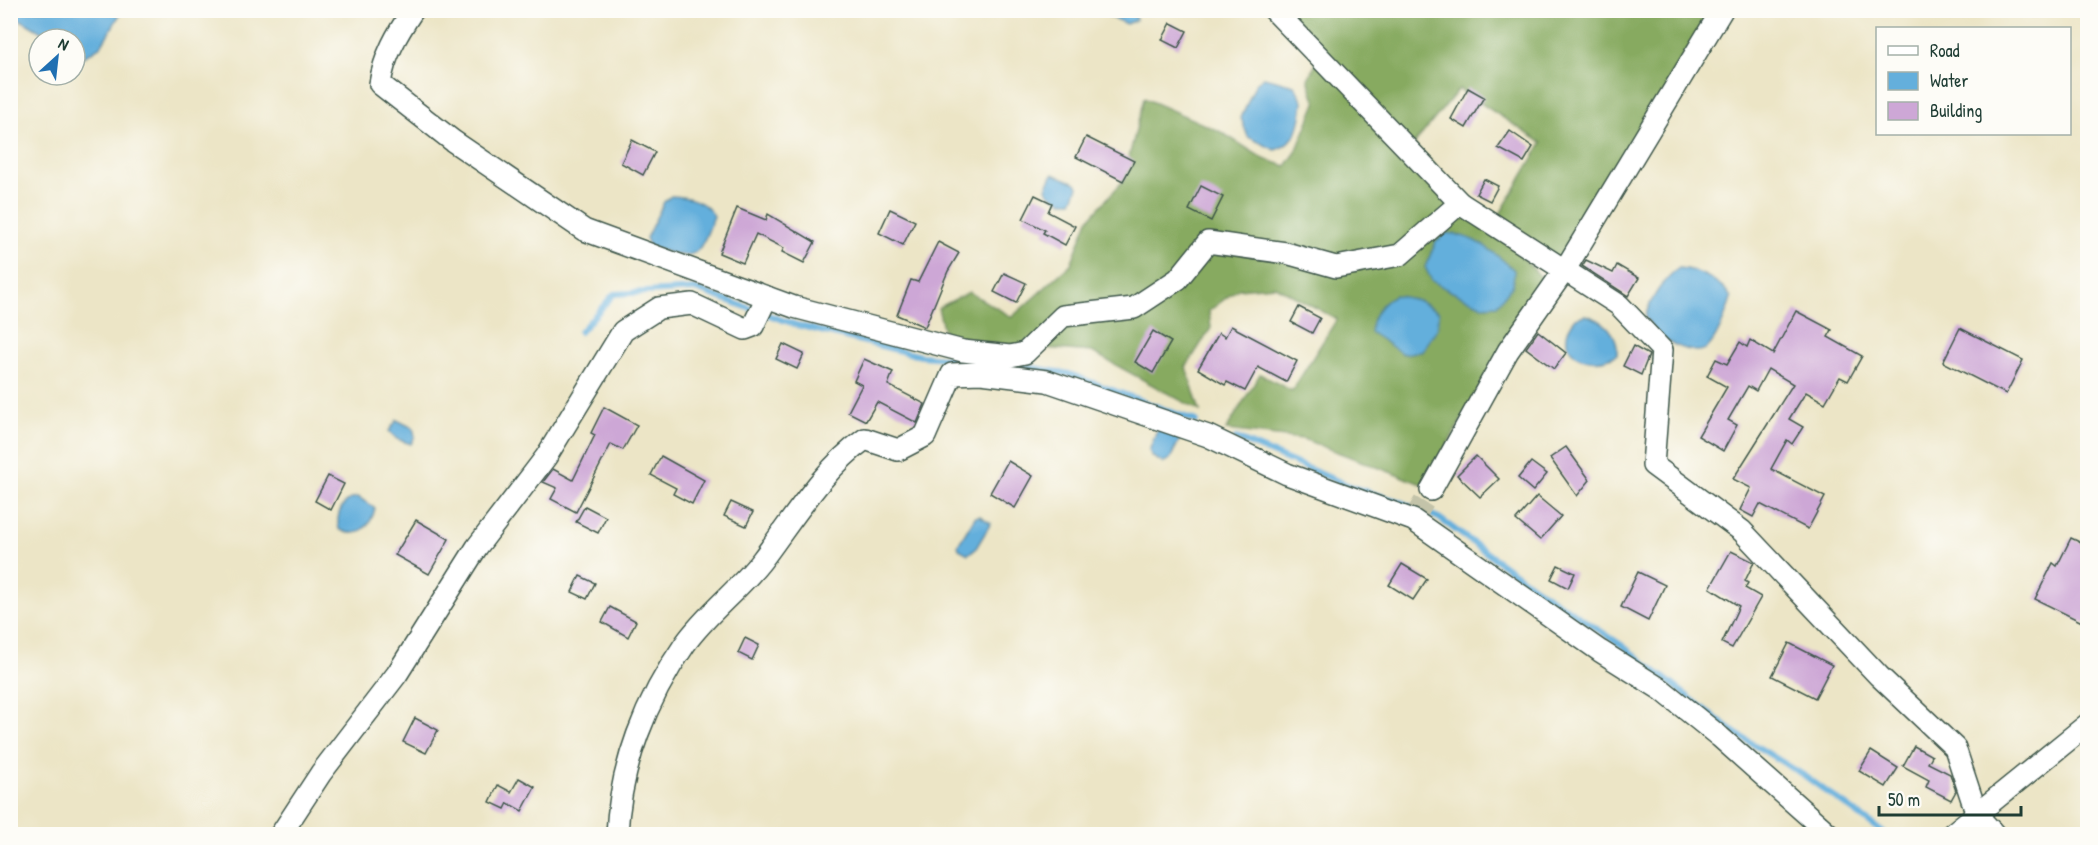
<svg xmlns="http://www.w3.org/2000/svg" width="2098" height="845" viewBox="0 0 2098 845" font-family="'Patrick Hand',sans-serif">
<rect width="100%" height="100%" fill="#fdfcf7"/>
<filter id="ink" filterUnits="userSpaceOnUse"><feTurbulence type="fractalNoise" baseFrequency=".0167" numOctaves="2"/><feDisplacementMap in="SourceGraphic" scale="12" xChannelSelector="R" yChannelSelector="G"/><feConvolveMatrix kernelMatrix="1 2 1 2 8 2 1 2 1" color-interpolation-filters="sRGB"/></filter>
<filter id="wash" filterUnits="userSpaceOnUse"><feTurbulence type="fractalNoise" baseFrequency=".008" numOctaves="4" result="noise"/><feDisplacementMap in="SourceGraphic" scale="24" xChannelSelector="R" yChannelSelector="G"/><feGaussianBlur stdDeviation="1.35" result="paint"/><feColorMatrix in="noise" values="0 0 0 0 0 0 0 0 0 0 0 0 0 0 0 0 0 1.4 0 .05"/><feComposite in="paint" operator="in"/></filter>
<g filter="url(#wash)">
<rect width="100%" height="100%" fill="#ece5c6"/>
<path fill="#87aa60" stroke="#53744a" stroke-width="1.5" d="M 1702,10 L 1715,18 L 1564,263 L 1497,219 L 1542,143 L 1459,89 L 1414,144 L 1543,279 L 1424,485 L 1303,439 L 1226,430 L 1260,374 L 1292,391 L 1337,319 L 1275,286 L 1238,289 L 1209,311 L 1211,328 L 1186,367 L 1200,411 L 1092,352 L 946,340 L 938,308 L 969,292 L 1012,317 L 1071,264 L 1088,220 L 1123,181 L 1144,98 L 1221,132 L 1264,159 L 1286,166 L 1296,152 L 1316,103 L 1308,79 L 1323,50 L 1285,11 Z"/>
<g fill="#64afdc" stroke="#427688" stroke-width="1.5">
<path d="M 11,10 L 122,10 L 122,11 L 101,46 L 84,57 L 75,52 L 75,39 L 53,39 L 11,14 Z"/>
<path d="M 1097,11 L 1134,11 L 1136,20 L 1126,24 Z"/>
<path d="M 1264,77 L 1294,85 L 1303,101 C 1301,123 1298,143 1275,150 L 1248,137 L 1241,118 L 1256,83 Z"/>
<path d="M 1053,174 L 1076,183 L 1078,187 L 1072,201 L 1062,201 L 1048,193 L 1046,188 Z"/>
<path d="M 671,196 C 689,197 704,200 714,216 C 697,261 696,261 650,247 L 646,238 L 664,202 Z"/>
<path d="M 1446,233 C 1476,236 1492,250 1514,270 L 1513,285 L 1497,305 L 1483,306 L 1450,291 L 1432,281 L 1425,267 L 1436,242 Z"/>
<path d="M 1679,268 C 1695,269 1724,282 1731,298 C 1727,311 1718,339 1707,348 C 1696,357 1668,343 1659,335 C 1654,330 1649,323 1645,317 C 1650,300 1664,278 1679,268 Z"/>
<path d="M 1395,295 L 1417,300 L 1439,312 L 1437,329 L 1422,351 L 1403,354 L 1370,332 C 1372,315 1380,303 1395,295 Z"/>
<path d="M 1585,315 C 1604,319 1619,334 1617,354 C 1589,372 1548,350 1576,318 Z"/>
<path d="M 397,420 L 413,428 L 415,436 L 411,444 L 397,439 L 389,431 Z"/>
<path d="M 1163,426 L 1182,435 L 1170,459 L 1163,463 L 1153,457 L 1149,451 L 1157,431 Z"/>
<path d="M 358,497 L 375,508 C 371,527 357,540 339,529 C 335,515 343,498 358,497 Z"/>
<path d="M 980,516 L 991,523 L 975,550 L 968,554 L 959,549 L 958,545 L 975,517 Z"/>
</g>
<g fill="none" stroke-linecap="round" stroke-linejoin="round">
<g stroke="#64afdc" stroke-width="6">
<path d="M 580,332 L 614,294 L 695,289 L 797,325 L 921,356 L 957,359"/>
<path d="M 1012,364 L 1069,374 L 1196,421"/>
<path d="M 1236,438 L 1352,487 L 1398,501 L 1439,518 L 1524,580 L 1623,646 L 1735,733 L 1805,776 L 1885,834"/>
</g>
</g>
<g id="blocks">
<g fill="#cda7d6">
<path d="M 1171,23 L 1187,31 L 1178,48 L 1162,40 Z"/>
<path d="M 1468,88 L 1484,97 L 1466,128 L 1451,119 Z"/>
<path d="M 1510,131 L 1533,147 L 1524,162 L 1498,148 Z"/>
<path d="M 1086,137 L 1134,161 L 1123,181 L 1076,157 Z"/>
<path d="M 632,140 L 655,152 L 643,175 L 621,163 Z"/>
<path d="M 1484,179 L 1498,186 L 1490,201 L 1476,194 Z"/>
<path d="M 1201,186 L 1223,197 L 1211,221 L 1189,210 Z"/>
<path d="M 1035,195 L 1052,203 L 1048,212 L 1075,226 L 1065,245 L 1043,233 L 1045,230 L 1023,219 Z"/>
<path d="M 737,208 L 766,220 L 768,214 L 815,242 L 804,263 L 782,252 L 784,248 L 756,234 L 743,263 L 719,253 Z"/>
<path d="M 890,209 L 915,221 L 903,245 L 879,233 Z"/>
<path d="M 938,242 L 959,253 L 948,271 L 925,327 L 897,315 L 911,280 L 918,282 Z"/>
<path d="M 1586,260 L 1613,273 L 1617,265 L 1639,278 L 1628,296 L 1582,266 Z"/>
<path d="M 1004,273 L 1026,283 L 1016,303 L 994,292 Z"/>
<path d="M 1299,307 L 1320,318 L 1312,333 L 1291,322 Z"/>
<path d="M 1796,311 L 1832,330 L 1828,337 L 1862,356 L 1848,381 L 1840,377 L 1825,403 L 1806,392 L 1789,419 L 1803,427 L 1792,444 L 1787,440 L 1771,469 L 1825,497 L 1808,529 L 1760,504 L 1753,517 L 1740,510 L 1751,488 L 1733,479 L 1793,384 L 1768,369 L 1756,391 L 1748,386 L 1728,420 L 1737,425 L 1723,451 L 1698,436 L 1727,387 L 1707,376 L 1716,359 L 1727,364 L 1740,342 L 1747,347 L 1750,340 L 1773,354 Z"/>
<path d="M 1231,326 L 1297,361 L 1286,382 L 1258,367 L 1245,391 L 1227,382 L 1225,385 L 1198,369 L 1219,333 L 1225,337 Z"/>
<path d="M 1960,328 L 2023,360 L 2006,394 L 1943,362 Z"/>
<path d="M 1153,331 L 1171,342 L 1153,373 L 1135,362 Z"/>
<path d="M 1538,331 L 1566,353 L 1554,369 L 1526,348 Z"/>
<path d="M 783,344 L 804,354 L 797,369 L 776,359 Z"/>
<path d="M 1633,346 L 1649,355 L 1641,375 L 1623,366 Z"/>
<path d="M 864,359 L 893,372 L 888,385 L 925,404 L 917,423 L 877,402 L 866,421 L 848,412 L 862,385 L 854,381 Z"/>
<path d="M 604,407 L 637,425 L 623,450 L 611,444 L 576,512 L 551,499 L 557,488 L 543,482 L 553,469 L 573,480 L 595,435 L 591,433 Z"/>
<path d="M 1566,447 L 1590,480 L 1577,496 L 1550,458 Z"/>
<path d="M 661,456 L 704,480 L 692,504 L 673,494 L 676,488 L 651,475 Z"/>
<path d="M 1476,456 L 1499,479 L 1480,497 L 1457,475 Z"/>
<path d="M 1008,461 L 1033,476 L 1015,508 L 990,493 Z"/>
<path d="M 1531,462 L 1547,474 L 1533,491 L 1518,478 Z"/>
<path d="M 328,476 L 344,484 L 331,510 L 315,501 Z"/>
<path d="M 1537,496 L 1561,516 L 1540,540 L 1516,520 Z"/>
<path d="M 731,502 L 753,512 L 746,526 L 724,516 Z"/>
<path d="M 585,506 L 606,517 L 598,533 L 576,522 Z"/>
<path d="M 416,520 L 449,539 L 429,574 L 395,555 Z"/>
<path d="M 2071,538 L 2088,546 L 2088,625 L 2035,599 L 2053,563 L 2057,566 Z"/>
<path d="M 1731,551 L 1754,562 L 1745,581 L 1748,583 L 1745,588 L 1761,597 L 1732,648 L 1722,643 L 1739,606 L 1710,588 Z"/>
<path d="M 1402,564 L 1427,579 L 1413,600 L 1389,585 Z"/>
<path d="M 1558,565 L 1575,573 L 1568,588 L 1551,579 Z"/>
<path d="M 1638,572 L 1665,585 L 1648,621 L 1621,607 Z"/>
<path d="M 580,576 L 595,583 L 587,599 L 572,592 Z"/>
<path d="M 610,607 L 636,621 L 628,637 L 602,622 Z"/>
<path d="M 745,638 L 759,645 L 752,660 L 738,653 Z"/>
<path d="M 1789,643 L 1832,665 L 1815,698 L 1772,676 Z"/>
<path d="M 415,718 L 438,730 L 426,753 L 403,742 Z"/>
<path d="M 1914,746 L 1932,756 L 1928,763 L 1950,774 L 1956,791 L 1951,800 L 1926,787 L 1929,780 L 1903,766 Z"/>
<path d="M 1871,751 L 1898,768 L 1886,787 L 1859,771 Z"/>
<path d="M 519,778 L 535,787 L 522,811 L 508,803 L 505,809 L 490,802 L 498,785 L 511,792 Z"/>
</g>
</g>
</g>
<g filter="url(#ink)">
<use href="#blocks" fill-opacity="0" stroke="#3e564a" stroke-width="1.5"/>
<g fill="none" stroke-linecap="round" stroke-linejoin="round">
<path stroke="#c3c3a9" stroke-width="21" stroke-dasharray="21 10" stroke-linecap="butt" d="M 1413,520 L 1431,490"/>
<defs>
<g id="minor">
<path d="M 413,10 C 397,34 384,56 380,84 L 453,141 L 584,230 L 794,307 L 963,351 L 1010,356 L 1025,353 L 1063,316 L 1134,308 L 1178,279 L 1208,242 L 1286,253 L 1336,267 L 1400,255 L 1460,203"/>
<path d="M 1274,10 L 1460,203 L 1619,305 L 1662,350 L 1653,465 L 1742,531 L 1879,676 L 1955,748 L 1977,815 L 1994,834"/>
<path d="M 1431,490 L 1508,351 L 1564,271 L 1722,10"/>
<path d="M 281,834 L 321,773 L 397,674 L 477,547 L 546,457 L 623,331 L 659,308 L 692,304 L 745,329 L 753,326 L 767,297"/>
<path d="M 617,834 C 620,766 646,700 685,644 C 707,613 739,590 762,560 C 793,519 823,469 865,439 L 898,450 L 925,436 L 952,374 L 981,373 L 1047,381 L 1208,436 L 1287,474 L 1413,520 L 1600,651 L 1662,690 L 1720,737 L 1829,834"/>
<path d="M 1952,834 L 2088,724"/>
</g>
</defs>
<use href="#minor" stroke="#3e564a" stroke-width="24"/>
<use href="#minor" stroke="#fff" stroke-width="21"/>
</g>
</g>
<rect width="2098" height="845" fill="none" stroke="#fdfcf7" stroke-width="36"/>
<rect x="1876" y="27" width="195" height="108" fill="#fdfcf7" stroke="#a4b0a9" stroke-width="1.5"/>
<rect x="1888" y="46" width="30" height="9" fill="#ffffff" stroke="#a4b0a9" stroke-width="1.5"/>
<text x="1930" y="57" font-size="18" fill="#1f3d34">Road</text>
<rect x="1888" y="72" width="30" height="18" fill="#64afdc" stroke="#a4b0a9" stroke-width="1.5"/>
<text x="1930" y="87" font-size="18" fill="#1f3d34">Water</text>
<rect x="1888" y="102" width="30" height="18" fill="#cda7d6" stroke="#a4b0a9" stroke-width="1.5"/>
<text x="1930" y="117" font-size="18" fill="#1f3d34">Building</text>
<g transform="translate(57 57) rotate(27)"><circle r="28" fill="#fdfcf7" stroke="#a4b0a9" stroke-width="1.5"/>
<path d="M0-4.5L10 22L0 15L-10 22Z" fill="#1f6fb2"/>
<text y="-9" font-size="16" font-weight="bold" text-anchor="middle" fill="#1f3d34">N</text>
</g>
<path d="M1879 806v9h142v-9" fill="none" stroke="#1f3d34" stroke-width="3"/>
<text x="1888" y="806" font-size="18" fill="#1f3d34" stroke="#fdfcf7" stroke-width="4.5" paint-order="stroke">50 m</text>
</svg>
